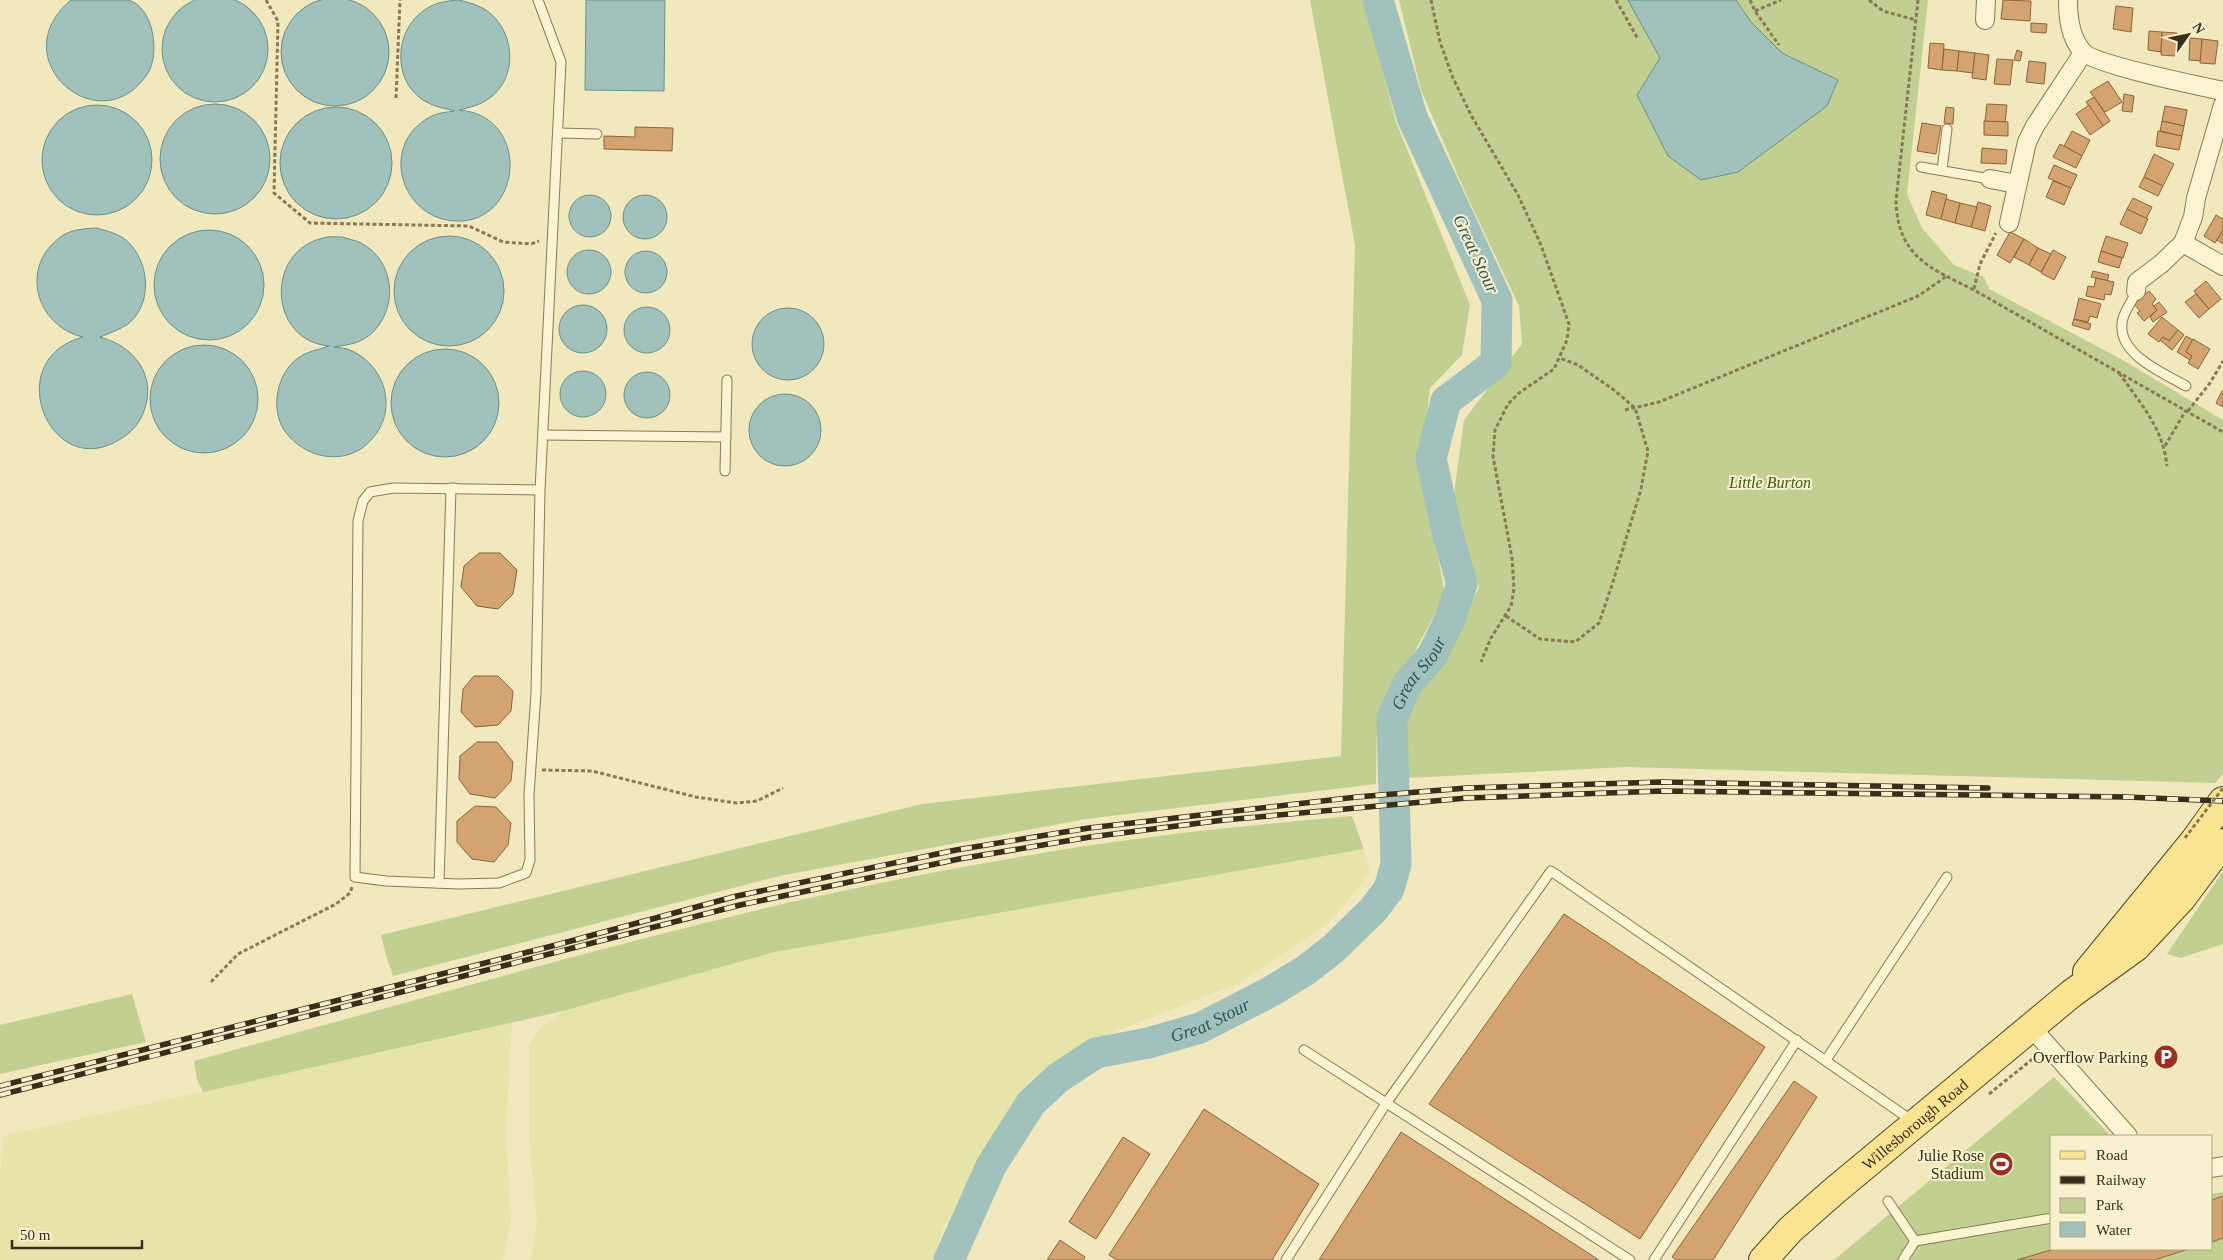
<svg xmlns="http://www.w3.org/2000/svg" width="2223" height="1260" viewBox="0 0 2223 1260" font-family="Georgia,serif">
<rect width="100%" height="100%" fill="#f1e8bd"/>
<g fill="#e7e4aa">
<path d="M 1364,849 L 1370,874 L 1327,925 L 1237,984 L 1078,1046 L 1047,1067 L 1022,1089 L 943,1229 L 933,1260 L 530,1260 L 537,1225 L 529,1139 L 529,1046 L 541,1027 L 563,1011 L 778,951 Z"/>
<path d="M 512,1023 L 506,1129 L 511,1220 L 503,1260 L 0,1260 L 0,1178 L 3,1136 Z"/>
</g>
<g fill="#c1d091">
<path d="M 1310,0 L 1364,0 L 1396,122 L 1470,305 L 1462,355 L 1430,388 L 1421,463 L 1445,595 L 1377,722 L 1376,784 L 1086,819 L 779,876 L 393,976 L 386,955 L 381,935 L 922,804 L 1341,756 L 1355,245 Z"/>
<path d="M 1399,0 L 1928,0 L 1907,194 L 1922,228 L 1954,265 L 1984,277 L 1989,289 L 2121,359 L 2223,420 L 2223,774 L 2215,783 L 1626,767 L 1408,778 L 1404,725 L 1430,672 L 1479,588 L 1453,501 L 1464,420 L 1522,344 L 1519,306 L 1465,192 L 1421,90 Z"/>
<path d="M 1352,816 L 1364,849 L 775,952 L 563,1011 L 203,1092 L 197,1079 L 194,1061 C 391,1007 588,950 787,903 C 888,880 990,861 1092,845 C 1178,832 1265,824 1352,816 Z"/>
<path d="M 2223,871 L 2223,944 L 2181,958 L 2167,954 Z"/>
<path d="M 132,994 L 146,1042 L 0,1074 L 0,1025 Z"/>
<path d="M 2054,1077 L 2111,1136 L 2052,1136 L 2052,1249 L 2212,1249 L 2212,1194 L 2223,1192 L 2223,1260 L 1834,1260 Z"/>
</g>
<g fill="#a1c2bc" stroke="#68918b">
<circle cx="215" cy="49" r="53"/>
<circle cx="335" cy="52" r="54"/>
<path d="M 71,0 C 84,0 118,0 128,0 C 154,7 160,53 148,73 C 101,146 0,59 71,0 Z"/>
<path d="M 459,0 C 471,3 482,6 491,14 C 515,35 517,77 491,97 C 481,105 471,107 459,110 C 533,116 522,225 455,221 C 400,218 379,144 430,117 C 437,113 447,112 455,111 C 444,108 434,107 423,100 C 391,79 395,28 426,9 C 436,2 448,1 459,0 Z"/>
<path d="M 586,0 L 665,0 L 664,91 L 585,90 Z"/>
<path d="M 1628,0 L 1736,0 L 1751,22 L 1782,53 L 1838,80 L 1827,106 L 1738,172 L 1701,180 L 1668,156 L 1637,95 L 1660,58 Z"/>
<circle cx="215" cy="159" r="55"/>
<circle cx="97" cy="160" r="55"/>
<circle cx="336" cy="163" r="56"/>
<circle cx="590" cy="216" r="21"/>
<circle cx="645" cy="217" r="22"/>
<path d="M 96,228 C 107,231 118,233 127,241 C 150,262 153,304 128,324 C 119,330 110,333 100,337 C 134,346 157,375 144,411 C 139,425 130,434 117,441 C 49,480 0,359 83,337 C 35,326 19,265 62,236 C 72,229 84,229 96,228 Z"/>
<circle cx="209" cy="285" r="55"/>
<circle cx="449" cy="291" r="55"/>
<path d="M 342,237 C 348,239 355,240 361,243 C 394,260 399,306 373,332 C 362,343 348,345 334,347 C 340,348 347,348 352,351 C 386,367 398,410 372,439 C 347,468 304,459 284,430 C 270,408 277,373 298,358 C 308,351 318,350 329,346 C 269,341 264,252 323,238 C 329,236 336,237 342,237 Z"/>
<circle cx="589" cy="272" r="22"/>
<circle cx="646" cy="272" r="21"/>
<circle cx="583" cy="329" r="24"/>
<circle cx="647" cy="330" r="23"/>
<circle cx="788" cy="344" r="36"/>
<circle cx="204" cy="399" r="54"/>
<circle cx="445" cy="403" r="54"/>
<circle cx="583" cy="394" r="23"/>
<circle cx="647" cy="395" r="23"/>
<circle cx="785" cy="430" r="36"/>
</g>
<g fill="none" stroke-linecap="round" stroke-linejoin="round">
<path stroke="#a1c2bc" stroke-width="31" id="s1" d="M 949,1260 L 991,1166 L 1031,1103 L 1058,1078 L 1096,1053 L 1148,1043 L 1200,1028 L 1270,992 L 1306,970 L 1333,949 L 1373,910 L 1389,889 L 1396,864 L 1392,718 L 1408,683 L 1432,656 L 1450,619 L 1462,584 L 1447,531 L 1431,458 L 1446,401 L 1496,363 L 1497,300 L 1412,117 L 1378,0"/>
</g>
<g fill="#d3a470" stroke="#8c6339">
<path d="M 2003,0 L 2031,1 L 2030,21 L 2001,19 Z"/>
<path d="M 2116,6 L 2133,8 L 2131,32 L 2113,29 Z"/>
<path d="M 2031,23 L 2047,24 L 2046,33 L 2031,32 Z"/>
<path d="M 2149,31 L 2162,32 L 2161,52 L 2148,50 Z"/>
<path d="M 2162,32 L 2177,33 L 2175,56 L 2161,55 Z"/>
<path d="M 2190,38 L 2202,39 L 2201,61 L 2189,60 Z"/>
<path d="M 2202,39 L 2218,41 L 2215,64 L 2200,63 Z"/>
<path d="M 1930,43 L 1944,44 L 1942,70 L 1928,68 Z"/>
<path d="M 1944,49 L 1959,51 L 1957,71 L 1942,70 Z"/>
<path d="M 2017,50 L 2022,52 L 2020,61 L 2014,60 Z"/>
<path d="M 1959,51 L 1975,53 L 1973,73 L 1957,71 Z"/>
<path d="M 1975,53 L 1989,55 L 1986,80 L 1972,78 Z"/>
<path d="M 1997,59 L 2013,60 L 2010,85 L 1994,84 Z"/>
<path d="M 2029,61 L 2046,63 L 2044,84 L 2026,82 Z"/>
<path d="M 2108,81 L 2122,102 L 2105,112 L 2090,92 Z"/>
<path d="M 2124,94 L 2134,96 L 2132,112 L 2122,111 Z"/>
<path d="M 2094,97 L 2110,121 L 2103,126 L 2086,102 Z"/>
<path d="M 1987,104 L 2007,105 L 2005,123 L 1985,121 Z"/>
<path d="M 2089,105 L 2103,126 L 2090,135 L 2076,114 Z"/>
<path d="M 2165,106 L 2187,110 L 2184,126 L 2162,121 Z"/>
<path d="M 1946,107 L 1954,108 L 1953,124 L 1944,123 Z"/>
<path d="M 1984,121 L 2008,122 L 2008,136 L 1984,135 Z"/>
<path d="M 2162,121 L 2184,126 L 2182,136 L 2160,131 Z"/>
<path d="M 1922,123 L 1941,126 L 1936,154 L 1917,151 Z"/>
<path d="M 635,127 L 673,128 L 672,151 L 604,149 L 604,136 L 635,137 Z"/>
<path d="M 2072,131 L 2090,140 L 2082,156 L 2064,146 Z"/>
<path d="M 2158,131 L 2182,136 L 2179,150 L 2156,146 Z"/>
<path d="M 2060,144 L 2082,156 L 2076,168 L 2053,157 Z"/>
<path d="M 1982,148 L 2007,150 L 2006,164 L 1981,163 Z"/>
<path d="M 2154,154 L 2174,164 L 2163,186 L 2144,177 Z"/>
<path d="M 2054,165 L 2077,175 L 2071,188 L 2048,178 Z"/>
<path d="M 2144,177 L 2163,186 L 2158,196 L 2139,187 Z"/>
<path d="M 2053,181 L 2071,188 L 2064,205 L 2046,197 Z"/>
<path d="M 1932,191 L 1947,195 L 1941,219 L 1926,215 Z"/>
<path d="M 2133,198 L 2152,207 L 2146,219 L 2127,209 Z"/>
<path d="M 1946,199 L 1960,203 L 1955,223 L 1941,219 Z"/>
<path d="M 1978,202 L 1991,206 L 1985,231 L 1971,227 Z"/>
<path d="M 1960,203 L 1977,207 L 1971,227 L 1955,223 Z"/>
<path d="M 2127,209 L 2148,219 L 2141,234 L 2120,224 Z"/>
<path d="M 2216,215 L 2223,219 L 2223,230 L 2215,243 L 2204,236 Z"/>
<path d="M 2223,230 L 2223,244 L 2217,240 Z"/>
<path d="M 2010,232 L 2024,239 L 2010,263 L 1997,255 Z"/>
<path d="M 2106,236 L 2128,243 L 2123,258 L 2101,251 Z"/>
<path d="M 2024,239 L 2038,248 L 2029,265 L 2014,257 Z"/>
<path d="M 2038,248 L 2051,254 L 2041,272 L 2029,265 Z"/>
<path d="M 2053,250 L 2066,257 L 2054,280 L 2041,273 Z"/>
<path d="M 2101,251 L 2122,258 L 2119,268 L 2098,262 Z"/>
<path d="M 2093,271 L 2109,275 L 2107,281 L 2091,277 Z"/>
<path d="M 2096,278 L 2114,282 L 2111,295 L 2105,294 L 2104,300 L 2086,296 L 2088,286 L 2094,287 Z"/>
<path d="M 2206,281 L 2221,299 L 2209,309 L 2194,291 Z"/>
<path d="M 2149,291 L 2156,299 L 2152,304 L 2157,310 L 2144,321 L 2137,313 L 2140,311 L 2134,304 Z"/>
<path d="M 2196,294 L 2209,309 L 2199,318 L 2185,302 Z"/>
<path d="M 2079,298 L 2101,304 L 2097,318 L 2090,316 L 2088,322 L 2074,319 Z"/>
<path d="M 2159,302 L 2167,312 L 2153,322 L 2150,317 L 2157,310 L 2154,306 Z"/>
<path d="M 2162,317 L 2178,330 L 2169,341 L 2163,337 L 2159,342 L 2148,334 Z"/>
<path d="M 2074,319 L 2091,324 L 2089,330 L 2072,325 Z"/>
<path d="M 2178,330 L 2184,335 L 2172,350 L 2160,340 L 2163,337 L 2169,341 Z"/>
<path d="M 2186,336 L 2193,340 L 2186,352 L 2192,356 L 2190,360 L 2177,352 Z"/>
<path d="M 2193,339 L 2210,349 L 2198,369 L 2188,363 L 2192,356 L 2186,352 Z"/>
<path d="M 2222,391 L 2223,391 L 2223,407 L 2216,403 Z"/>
<path d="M 479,553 L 500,553 L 517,570 L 513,594 L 498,609 L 477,606 L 461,587 L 464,566 Z"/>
<path d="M 474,676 L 498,676 L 513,691 L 511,711 L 498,725 L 475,727 L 461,712 L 463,689 Z"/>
<path d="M 477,742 L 497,742 L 513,762 L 511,781 L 495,798 L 470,794 L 459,779 L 460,756 Z"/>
<path d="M 475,806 L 496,807 L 511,823 L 508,845 L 494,862 L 472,859 L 457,842 L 457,821 Z"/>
<path d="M 1564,914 L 1765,1047 L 1640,1239 L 1429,1104 Z"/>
<path d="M 1794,1081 L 1817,1097 L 1713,1260 L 1677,1260 L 1672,1257 Z"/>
<path d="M 1204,1109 L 1319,1184 L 1272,1260 L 1117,1260 L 1109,1255 Z"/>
<path d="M 1401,1132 L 1599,1260 L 1319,1260 Z"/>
<path d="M 1123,1137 L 1150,1154 L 1096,1239 L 1069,1222 Z"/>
<path d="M 2223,1196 L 2223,1238 L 2212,1242 L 2212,1200 Z"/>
<path d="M 1060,1240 L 1085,1257 L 1083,1260 L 1047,1260 Z"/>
<path d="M 2054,1249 L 2189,1249 L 2154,1260 L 2017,1260 Z"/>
</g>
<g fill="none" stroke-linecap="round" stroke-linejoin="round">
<defs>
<g id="service">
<path d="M 538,0 L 561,62 L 540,490 L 536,693 L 529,795 L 530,860 L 526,873 L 499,883 L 458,884 L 386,881 L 355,877 L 358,521 L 363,501 L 370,492 L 393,488 L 540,490"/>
<path d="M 558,133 L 597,134"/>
<path d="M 1921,167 L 1990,179"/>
<path d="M 1942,170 L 1947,129"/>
<path d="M 2136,291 C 2133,302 2123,311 2122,323 C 2118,355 2164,373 2186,386"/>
<path d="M 543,435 L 726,437"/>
<path d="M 725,471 L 727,380"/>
<path d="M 439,883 L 451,488 L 455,488"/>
<path d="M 1304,1050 L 1630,1260"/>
<path d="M 1826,1060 L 1947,877"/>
<path d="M 1888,1201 L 1915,1241 L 2052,1218"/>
<path d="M 1286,1260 L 1387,1102 L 1551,871 L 1914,1122"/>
<path d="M 1654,1260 L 1797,1040"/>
<path d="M 1903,1260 L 1915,1241"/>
</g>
<g id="minor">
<path d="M 2068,0 C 2068,18 2070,37 2082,51 C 2092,64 2200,86 2223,91"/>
<path d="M 1985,20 L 1986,0"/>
<path d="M 1990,179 L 2017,184"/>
<path d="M 2009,223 L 2027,142 L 2035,126 L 2083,53"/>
<path d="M 2183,243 L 2223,266"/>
<path d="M 2136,291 L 2137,282 L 2161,264 L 2183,243 L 2193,217 L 2196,198 L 2223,105"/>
<path d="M 2031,1027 L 2128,1136"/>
<path d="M 2212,1168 L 2223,1166"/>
</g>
<g id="primary">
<path d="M 2087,972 L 2195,840 L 2223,801"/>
<path id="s2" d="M 1763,1260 L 1790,1230 L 1833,1192 L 2071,994 L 2136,947 L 2181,899 L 2223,843"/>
</g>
</defs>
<use href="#service" stroke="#8b7855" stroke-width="11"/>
<use href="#minor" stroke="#8b7855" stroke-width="20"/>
<use href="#primary" stroke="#58442a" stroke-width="30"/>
<g stroke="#8b7855" stroke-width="3" stroke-dasharray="4 2.5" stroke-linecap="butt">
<path d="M 266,0 L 278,21 L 274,193 L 310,223 L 469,226 L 503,242 L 531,244 L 539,241"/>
<path d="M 1431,0 L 1440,42 L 1453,78 L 1471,115 L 1518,195 L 1541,245 L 1569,324 L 1567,340 L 1554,369 L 1519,393 L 1508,404 L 1495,430 L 1493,456 L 1512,558 L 1514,589 L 1511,606 L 1491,638 L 1481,662"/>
<path d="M 1616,0 L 1638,39"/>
<path d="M 1750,0 L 1755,11 L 1779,45"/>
<path d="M 1869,0 L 1883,11 L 1916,20"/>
<path d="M 1918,0 L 1896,201 C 1898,257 1930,268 1974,290 L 2223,432"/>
<path d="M 1755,11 L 1781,0"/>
<path d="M 396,98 L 400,0"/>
<path d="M 1974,289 L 1980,264 L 1996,233"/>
<path d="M 2119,373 C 2141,404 2163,428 2167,466"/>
<path d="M 1625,410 L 1659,402 L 1918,296 L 1947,276"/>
<path d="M 2188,411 L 2210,383 L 2223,361"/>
<path d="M 2165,446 L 2186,410"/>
<path d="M 1506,616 L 1540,639 L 1575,642 L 1599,623 L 1612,585 L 1641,489 L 1648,451 L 1635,408 L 1614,390 L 1578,365 L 1560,358"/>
<path d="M 542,770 L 592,771 L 696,797 L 736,803 L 757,801 L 783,788"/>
<path d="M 211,982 L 238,954 L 336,904 L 350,893 L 352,887"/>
<path d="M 1989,1094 L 2035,1057"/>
</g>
<use href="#service" stroke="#fbf4d1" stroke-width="9"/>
<use href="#minor" stroke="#fbf4d1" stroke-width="18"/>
<use href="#primary" stroke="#f8e491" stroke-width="28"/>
<defs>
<g id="rail">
<path d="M 0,1086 L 556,945 L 737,896 L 956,850 L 1089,828 L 1357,797 L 1467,788 L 1662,782 L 1988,788"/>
<path d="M 0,1095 L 740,905 L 959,859 L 1090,837 L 1224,820 L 1467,798 L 1662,791 L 2127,797 L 2223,801"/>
</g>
</defs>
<use href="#rail" stroke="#392d1b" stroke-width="5.5"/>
<use href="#rail" stroke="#f8f1ce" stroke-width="4" stroke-dasharray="11" stroke-linecap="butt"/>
<path stroke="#8b7855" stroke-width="3" stroke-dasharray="4 2.5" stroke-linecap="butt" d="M 2185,838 L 2223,788"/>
</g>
<defs>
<symbol id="parking-disc" viewBox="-11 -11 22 22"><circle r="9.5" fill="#9e2e20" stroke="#f8f1ce"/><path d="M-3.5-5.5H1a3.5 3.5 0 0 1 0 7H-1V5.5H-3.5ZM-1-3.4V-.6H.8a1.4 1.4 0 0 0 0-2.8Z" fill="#fff"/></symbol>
<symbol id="stadium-disc" viewBox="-11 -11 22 22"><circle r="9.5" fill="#9e2e20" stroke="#f8f1ce"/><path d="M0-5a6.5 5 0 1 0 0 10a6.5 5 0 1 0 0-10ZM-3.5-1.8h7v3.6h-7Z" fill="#fff"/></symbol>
</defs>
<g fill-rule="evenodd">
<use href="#parking-disc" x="2152" y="1043" width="28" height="28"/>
<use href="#stadium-disc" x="1987" y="1150" width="28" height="28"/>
</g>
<g text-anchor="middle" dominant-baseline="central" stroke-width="4" stroke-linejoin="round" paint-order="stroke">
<g font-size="16" font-style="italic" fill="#435720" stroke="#f8f1ce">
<text x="1770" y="482">Little Burton</text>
</g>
<g font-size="16" fill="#392d1b" stroke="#f8f1ce" text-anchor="end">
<text x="2148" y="1057">Overflow Parking</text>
<text x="1984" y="1155">Julie Rose<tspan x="1984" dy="18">Stadium</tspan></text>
</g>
<g font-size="16" fill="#392d1b" stroke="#f8f1ce">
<text stroke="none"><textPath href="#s2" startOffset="204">Willesborough Road</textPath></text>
</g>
<g font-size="18" font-style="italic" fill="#29575a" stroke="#f8f1ce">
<text transform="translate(1476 254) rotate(65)">Great Stour</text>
<text stroke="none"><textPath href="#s1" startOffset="829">Great Stour</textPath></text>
<text stroke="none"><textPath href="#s1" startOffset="379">Great Stour</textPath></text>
</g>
</g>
<rect x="2050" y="1135" width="162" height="115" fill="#f8f1ce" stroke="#aca386"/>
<rect x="2060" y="1151" width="25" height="8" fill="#f8e491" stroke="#aca386"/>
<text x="2096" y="1160" font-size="15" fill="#392d1b">Road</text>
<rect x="2060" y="1176" width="25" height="8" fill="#392d1b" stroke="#aca386"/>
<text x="2096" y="1185" font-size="15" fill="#392d1b">Railway</text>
<rect x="2060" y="1198" width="25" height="15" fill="#c1d091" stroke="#aca386"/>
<text x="2096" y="1210" font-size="15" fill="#392d1b">Park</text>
<rect x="2060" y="1222" width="25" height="15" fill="#a1c2bc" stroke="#aca386"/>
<text x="2096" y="1235" font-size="15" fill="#392d1b">Water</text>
<g transform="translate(2188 35) rotate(57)" stroke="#f8f1ce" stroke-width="4" paint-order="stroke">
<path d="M0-4L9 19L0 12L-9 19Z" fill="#392d1b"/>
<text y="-8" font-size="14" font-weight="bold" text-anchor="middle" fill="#392d1b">N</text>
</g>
<path d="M12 1240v8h130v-8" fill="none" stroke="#392d1b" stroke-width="2.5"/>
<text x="20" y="1240" font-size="15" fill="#392d1b" stroke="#f8f1ce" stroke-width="4" paint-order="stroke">50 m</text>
</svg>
